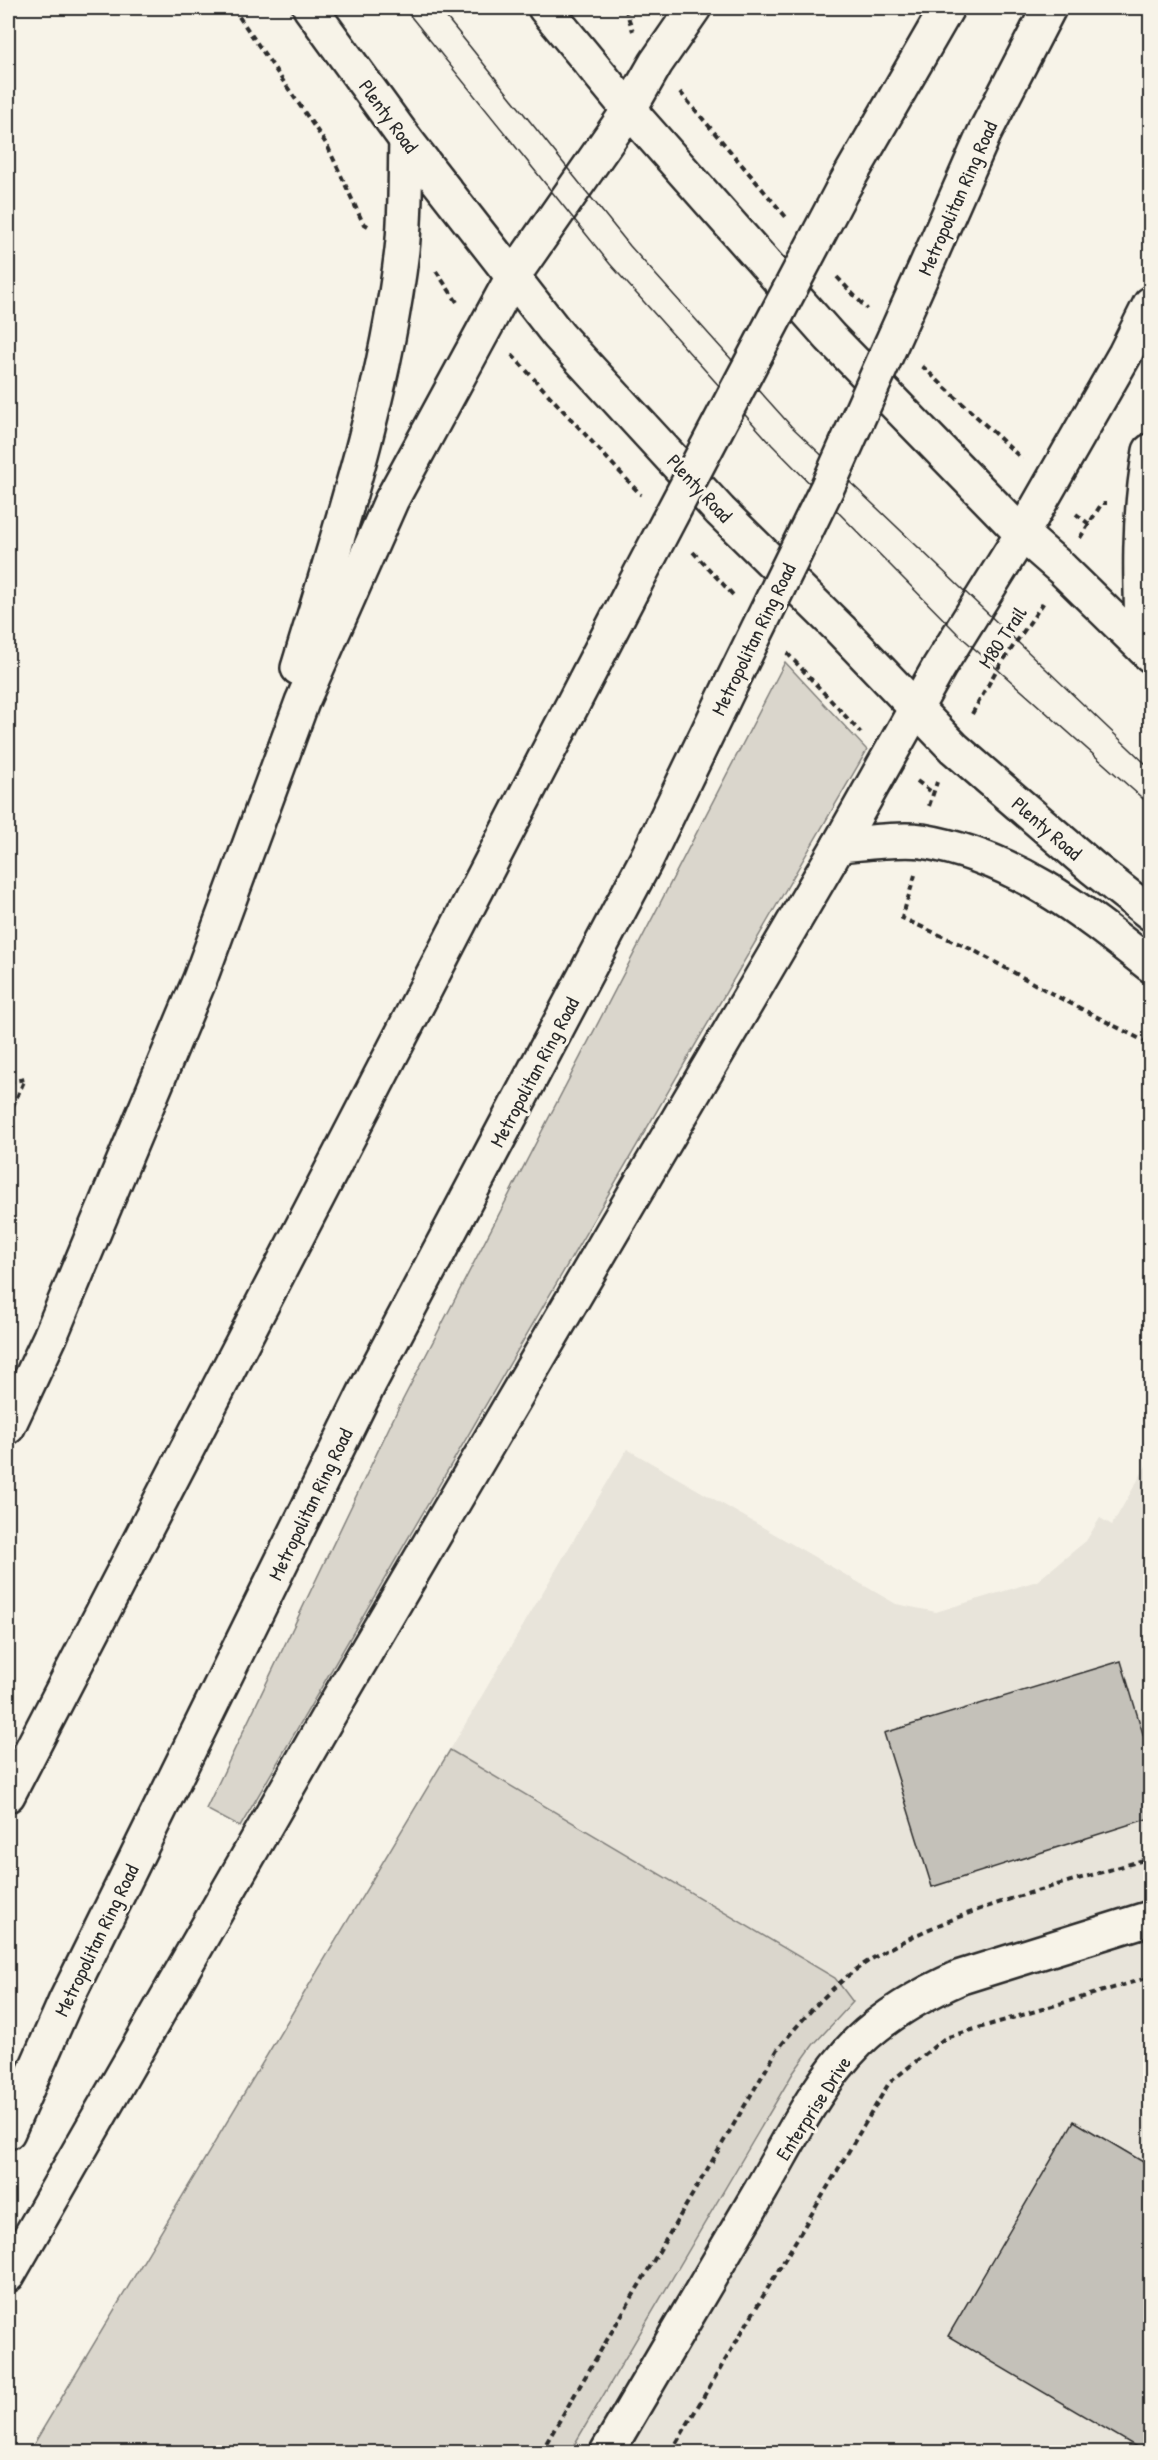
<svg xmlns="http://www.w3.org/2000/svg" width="1158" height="2460" viewBox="0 0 1158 2460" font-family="'Patrick Hand',sans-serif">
<rect width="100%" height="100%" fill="#f7f3e8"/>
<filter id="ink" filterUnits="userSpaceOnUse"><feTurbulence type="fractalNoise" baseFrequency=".0167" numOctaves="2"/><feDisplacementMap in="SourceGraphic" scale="12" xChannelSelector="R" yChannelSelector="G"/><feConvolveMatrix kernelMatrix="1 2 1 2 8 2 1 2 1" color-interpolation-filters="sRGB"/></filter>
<g filter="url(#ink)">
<path fill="#e8e4da" d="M 627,1449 L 896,1604 L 936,1612 L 1037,1581 L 1086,1541 L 1100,1518 L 1112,1525 L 1150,1459 L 1150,2452 L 570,2452 L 793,2073 L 813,2045 L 853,2002 L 450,1750 Z"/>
<g fill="#dad6cc" stroke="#82807c" stroke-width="1.5">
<path d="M 785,662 L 867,750 L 240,1827 L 206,1809 L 397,1411 Z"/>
<path d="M 450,1750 L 835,1978 L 853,2002 L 813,2045 L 793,2073 L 570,2452 L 29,2452 Z"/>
</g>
<g fill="#c4c1b9" stroke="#2b2b2b" stroke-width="1.5">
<path d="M 1121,1661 L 1150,1757 L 1150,1818 L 932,1887 L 884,1733 Z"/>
<path d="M 1074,2121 L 1150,2166 L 1150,2452 L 1145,2452 L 948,2336 Z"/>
</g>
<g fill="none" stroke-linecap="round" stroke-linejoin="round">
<defs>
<path id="street" d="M 607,2452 C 658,2365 710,2277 761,2190 C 790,2140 817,2083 858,2042 C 888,2013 924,1993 961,1977 L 1150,1918"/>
<g id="highway">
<path d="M 310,8 L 406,140 L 559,336 L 720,511 L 840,629 L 954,748 L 1093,868 L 1150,913"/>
<path d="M 545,8 L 629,110 L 830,337 L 1022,534 L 1062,569 L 1150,655"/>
<path d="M 842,190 L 947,8"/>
<path d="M 922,275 L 984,134 L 1049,8"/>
<path d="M 1143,648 C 1140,582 1138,516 1150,451"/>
<path d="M 298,668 C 340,530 385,393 402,250 C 406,214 405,176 406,140"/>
<path d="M 839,845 C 863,843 900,838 922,841 C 1015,857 1079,908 1150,965"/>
<path d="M 8,1427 L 50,1337 L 200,979 L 302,702 L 391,501 L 512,278 L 629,110 L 656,63 L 694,8"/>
<path d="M 8,1795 L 635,584"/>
<path d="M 8,2132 L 66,2000 L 370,1382 L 646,860 L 731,684"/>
<path d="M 8,2275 L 329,1715 L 839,845 L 939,667 L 1022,534 L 1125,354 L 1150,304"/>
</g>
</defs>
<use href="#street" stroke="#2b2b2b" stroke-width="38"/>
<use href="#highway" stroke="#2b2b2b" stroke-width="38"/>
<g stroke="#2b2b2b" stroke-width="4" stroke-dasharray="6 4.5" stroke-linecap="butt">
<path d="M 233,8 L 327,145 L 363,223 L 368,226"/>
<path d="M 625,8 L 633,31"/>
<path d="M 680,92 L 786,217"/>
<path d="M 436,271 L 457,302"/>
<path d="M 837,277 L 867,309"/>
<path d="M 512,355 L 641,495"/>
<path d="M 922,366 L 1022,459"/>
<path d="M 1076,514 L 1089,524"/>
<path d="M 1080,538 L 1102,503 L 1107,503"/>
<path d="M 693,552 L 735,597"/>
<path d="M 787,653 L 861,733"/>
<path d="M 972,714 L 996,671 L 1044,602"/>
<path d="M 917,781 L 933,793"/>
<path d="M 929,806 L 937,782"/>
<path d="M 915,875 L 902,918 L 973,950 L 1058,997 L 1150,1044"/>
<path d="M 8,1082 L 25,1079 L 8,1117"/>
<path d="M 541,2452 L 778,2049 C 804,2017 832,1985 867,1962 C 947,1910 1059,1886 1150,1858"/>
<path d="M 671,2452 L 889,2083 L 945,2038 L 1150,1977"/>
</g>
<use href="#street" stroke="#f7f3e8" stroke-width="33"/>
<use href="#highway" stroke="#f7f3e8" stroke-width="33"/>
<g stroke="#2b2b2b" stroke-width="1.5">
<path d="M 404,8 L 610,264 L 772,445 L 958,634 L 1150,805"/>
<path d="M 439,8 L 630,246 L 791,426 L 1150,768"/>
</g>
<defs>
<g id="highway-bridge">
<path d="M 635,584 L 842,190"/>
<path d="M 731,684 L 827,488 L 922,275"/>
</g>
</defs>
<use href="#highway-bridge" stroke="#2b2b2b" stroke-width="38" stroke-linecap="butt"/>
<use href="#highway-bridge" stroke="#f7f3e8" stroke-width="33"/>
</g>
</g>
<g text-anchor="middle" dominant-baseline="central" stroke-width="6" stroke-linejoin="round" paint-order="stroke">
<g font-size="20" fill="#2b2b2b" stroke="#f7f3e8">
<text transform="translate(389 116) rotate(54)">Plenty Road</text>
<text transform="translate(957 198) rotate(-66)">Metropolitan Ring Road</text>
<text transform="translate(700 488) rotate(47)">Plenty Road</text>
<text transform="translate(1002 637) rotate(-56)">M80 Trail</text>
<text transform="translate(753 639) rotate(-64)">Metropolitan Ring Road</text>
<text transform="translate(1047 828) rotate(41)">Plenty Road</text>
<text transform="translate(534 1072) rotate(-62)">Metropolitan Ring Road</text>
<text transform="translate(310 1504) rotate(-64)">Metropolitan Ring Road</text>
<text transform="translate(96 1940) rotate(-64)">Metropolitan Ring Road</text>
<text transform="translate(813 2108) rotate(-57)">Enterprise Drive</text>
</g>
</g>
<rect width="1158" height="2460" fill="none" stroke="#f7f3e8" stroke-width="30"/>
<rect x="15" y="15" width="1128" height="2430" fill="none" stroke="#2b2b2b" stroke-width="2" filter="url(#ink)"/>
</svg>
